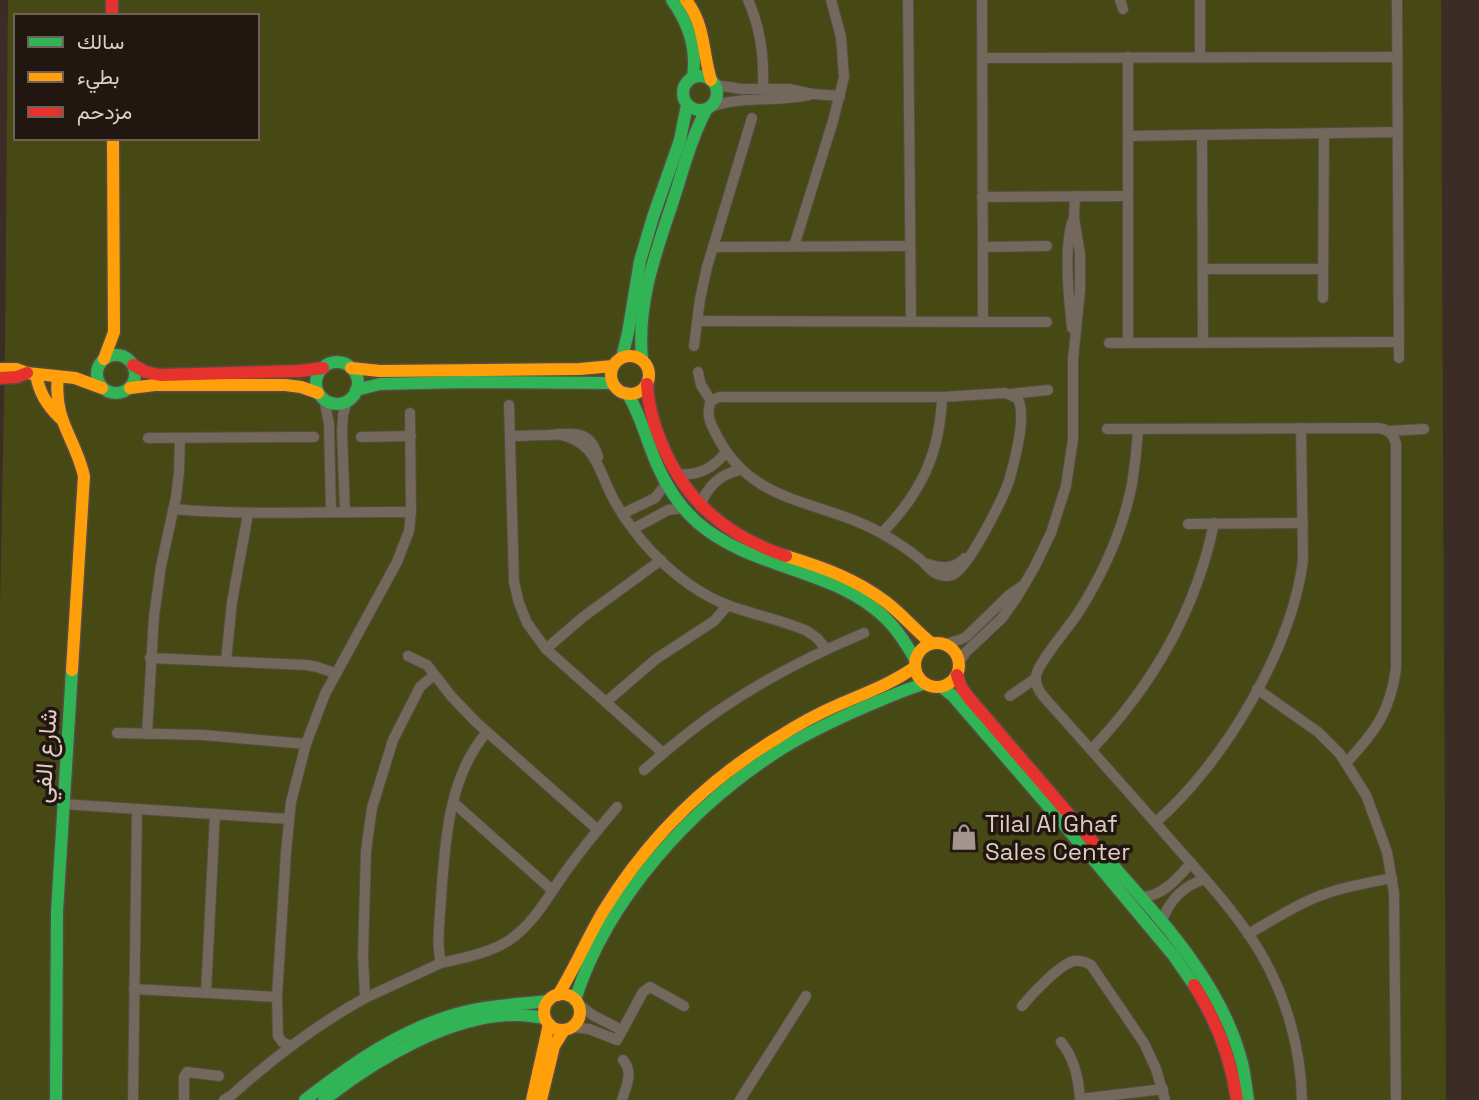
<svg xmlns="http://www.w3.org/2000/svg" width="1479" height="1100" viewBox="0 0 1479 1100" font-family="'Space Grotesk',Vazirmatn,sans-serif">
<rect width="100%" height="100%" fill="#3b2d25"/>
<path fill="#474914" fill-rule="evenodd" d="M 8,0 L 1441,0 L 1446,1100 L 0,1100 L 0,608 L 5,351 ZM 16,16 L 257,16 L 257,138 L 16,138 Z"/>
<g fill="none" stroke-linecap="round" stroke-linejoin="round">
<defs>
<g id="street">
<path d="M 748,0 C 760,27 764,54 763,83"/>
<path d="M 908,0 L 911,321"/>
<path d="M 982,0 L 983,321"/>
<path d="M 1120,0 L 1123,9"/>
<path d="M 1200,0 L 1200,57"/>
<path d="M 1397,0 L 1399,358"/>
<path d="M 1128,57 L 1128,343"/>
<path d="M 982,58 L 1397,57"/>
<path d="M 715,85 L 742,89 L 789,89 L 813,94 L 840,96"/>
<path d="M 713,106 C 743,96 777,102 809,95"/>
<path d="M 1202,135 L 1203,343"/>
<path d="M 1128,136 L 1398,132"/>
<path d="M 982,197 L 1128,196"/>
<path d="M 794,246 L 833,121 L 844,77 L 841,37 L 831,0"/>
<path d="M 713,247 L 910,246"/>
<path d="M 983,247 L 1047,246"/>
<path d="M 1203,269 L 1323,269"/>
<path d="M 1323,298 L 1324,134"/>
<path d="M 697,321 L 1047,322"/>
<path d="M 1072,328 C 1069,302 1063,241 1074,218"/>
<path d="M 1109,343 L 1399,342"/>
<path d="M 694,346 L 700,299 L 707,267 L 752,118"/>
<path d="M 698,372 L 701,385 L 711,401"/>
<path d="M 1005,393 L 1017,398 C 1028,413 1014,463 1009,481 C 1003,498 968,570 952,575 C 947,577 942,576 937,574 C 930,571 927,565 921,560 C 909,550 895,541 881,533 C 820,499 753,506 717,436 C 711,425 705,414 711,401 L 719,397 L 942,397 Z"/>
<path d="M 1010,394 L 1048,390"/>
<path d="M 324,399 L 329,424 L 331,511"/>
<path d="M 509,405 L 514,582 L 519,603 L 527,623 L 546,649 L 663,753"/>
<path d="M 1107,429 L 1378,428 C 1388,429 1394,434 1396,444 L 1396,669 C 1390,712 1375,732 1346,763"/>
<path d="M 1138,430 C 1137,448 1135,466 1132,484 C 1123,529 1103,574 1078,613 C 1069,627 1037,664 1036,676 C 1035,684 1038,690 1043,696 C 1084,742 1126,789 1167,836 C 1199,873 1235,910 1260,952 C 1286,996 1301,1049 1302,1100"/>
<path d="M 1389,431 L 1424,429"/>
<path d="M 558,434 C 598,443 597,469 614,500 C 624,518 637,536 652,552 C 674,575 700,595 730,606 C 755,615 782,620 807,631 L 817,638 L 826,649"/>
<path d="M 510,436 C 523,436 536,435 549,435 C 572,434 590,428 598,457"/>
<path d="M 361,437 L 411,436"/>
<path d="M 148,438 L 314,437"/>
<path d="M 677,474 C 696,476 713,469 725,453"/>
<path d="M 700,506 C 707,487 720,474 740,470"/>
<path d="M 173,509 C 252,516 331,511 411,512"/>
<path d="M 345,511 L 342,432 L 343,415 L 347,401"/>
<path d="M 622,514 L 655,498 L 666,484"/>
<path d="M 1188,524 L 1303,523"/>
<path d="M 633,529 L 668,510 L 684,508"/>
<path d="M 882,533 C 921,493 940,453 942,397"/>
<path d="M 928,564 C 942,569 954,569 965,558"/>
<path d="M 945,644 L 959,640 L 966,637 L 1008,596 L 1022,586"/>
<path d="M 546,649 L 583,617 L 661,560"/>
<path d="M 408,656 L 427,665 L 451,696 L 477,723 L 598,830"/>
<path d="M 150,658 L 307,665 L 317,667 L 335,673"/>
<path d="M 226,661 L 232,602 L 248,514"/>
<path d="M 959,662 L 966,652 L 1002,618 L 1017,597 L 1034,568 L 1051,533 L 1066,486 L 1073,439 L 1073,359 L 1080,291 L 1080,254 L 1074,218 L 1075,196"/>
<path d="M 1257,689 L 1318,732 L 1340,754 L 1366,795 L 1387,852 L 1394,893 L 1396,1100"/>
<path d="M 1010,696 L 1036,678"/>
<path d="M 606,702 L 656,659 L 714,621 L 728,605"/>
<path d="M 487,732 C 448,777 445,842 441,899 C 440,920 436,943 441,963 C 463,958 489,953 508,941 C 534,924 549,895 566,871 C 582,849 599,828 617,807"/>
<path d="M 117,733 L 203,735 L 306,744"/>
<path d="M 147,734 L 154,616 L 161,566 L 176,497 L 179,472 L 180,438"/>
<path d="M 1091,750 C 1153,685 1196,611 1214,523"/>
<path d="M 644,770 C 669,748 694,727 721,709 C 766,678 814,654 864,633"/>
<path d="M 454,803 L 552,890"/>
<path d="M 62,804 L 288,819"/>
<path d="M 1156,822 C 1223,764 1292,649 1303,560 L 1301,428"/>
<path d="M 1140,897 C 1161,898 1178,878 1191,863"/>
<path d="M 1161,923 C 1169,901 1182,886 1205,879"/>
<path d="M 1248,934 C 1272,921 1296,904 1322,895 C 1345,886 1369,883 1392,878"/>
<path d="M 134,989 L 277,997"/>
<path d="M 206,993 L 215,814"/>
<path d="M 365,998 L 441,963"/>
<path d="M 578,1004 L 594,1016 L 622,1030"/>
<path d="M 1022,1006 C 1032,994 1060,964 1074,961 C 1081,960 1085,962 1091,965 L 1144,1043 L 1156,1069 L 1165,1100"/>
<path d="M 572,1027 L 589,1029 L 617,1040 L 643,992 L 650,987 L 684,1006"/>
<path d="M 1061,1042 C 1075,1059 1079,1079 1080,1100"/>
<path d="M 290,1046 L 282,1042 L 278,1036 L 277,997 L 286,852 L 291,802 L 306,744 L 325,694 L 397,562 L 409,531 L 411,512 L 410,413"/>
<path d="M 1080,1099 L 1163,1089"/>
<path d="M 133,1100 L 137,809"/>
<path d="M 184,1100 L 184,1077 L 187,1072 L 219,1076"/>
<path d="M 224,1100 L 232,1095 C 273,1058 316,1025 365,998 L 363,956 L 366,851 L 372,808 L 393,740 L 420,687 L 434,675"/>
<path d="M 622,1100 C 626,1086 634,1073 623,1060"/>
<path d="M 740,1100 L 806,996"/>
</g>
<g id="fast">
<path d="M 672,0 C 689,24 697,48 693,77"/>
<circle cx="700" cy="93" r="17"/>
<circle cx="116" cy="374" r="19"/>
<path d="M 622,357 L 628,333 L 640,261 L 653,217 L 680,140 L 687,105"/>
<path d="M 642,359 C 637,302 655,255 673,201 C 683,170 691,139 706,110"/>
<circle cx="337" cy="383" r="21"/>
<path d="M 356,390 L 380,384 L 467,382 L 613,383"/>
<path d="M 627,393 C 638,410 643,428 650,447 C 660,475 675,503 698,523 C 749,567 823,568 875,609 C 893,623 904,640 915,659"/>
<path d="M 942,687 L 953,696 L 1062,822 L 1174,956 L 1194,985"/>
<path d="M 1102,853 C 1156,915 1221,980 1242,1063 C 1245,1075 1246,1088 1248,1100"/>
<path d="M 575,1000 C 607,898 693,804 783,748 C 810,731 839,718 869,705 C 887,698 905,689 924,684"/>
<path d="M 56,1100 L 57,912 L 72,670"/>
<path d="M 305,1100 C 354,1062 407,1025 468,1011 C 494,1005 522,1004 548,1001"/>
<path d="M 324,1100 C 375,1060 451,1014 518,1015 C 527,1015 536,1017 545,1018"/>
</g>
<g id="slow">
<path d="M 686,0 C 706,27 702,51 711,80"/>
<circle cx="630" cy="375" r="19"/>
<path d="M 104,359 L 114,332 L 113,138"/>
<path d="M 351,368 L 380,371 L 580,369 L 613,366"/>
<path d="M 0,369 L 16,369 L 27,373 L 75,378 L 102,388"/>
<path d="M 36,374 C 39,393 47,405 60,418"/>
<path d="M 58,377 C 53,421 75,437 84,476 L 72,670"/>
<path d="M 130,388 L 155,385 L 285,385 L 301,387 L 318,393"/>
<path d="M 786,556 C 822,567 856,579 886,602 C 902,614 915,630 931,643"/>
<circle cx="937" cy="665" r="22"/>
<circle cx="562" cy="1012" r="18"/>
<path d="M 558,995 C 575,968 587,938 604,910 C 647,840 706,781 777,738 C 797,725 817,714 838,705 C 865,693 891,684 915,667"/>
<path d="M 532,1100 L 549,1024"/>
<path d="M 541,1100 L 554,1046 L 564,1030"/>
</g>
<g id="jam">
<path d="M 112,0 L 112,16"/>
<path d="M 133,365 L 146,372 L 160,375 L 299,371 L 323,368"/>
<path d="M 0,378 L 17,377 L 27,373"/>
<path d="M 647,384 C 648,405 653,423 661,442 C 685,501 726,536 786,556"/>
<path d="M 957,675 L 961,687 L 969,698 L 1102,853"/>
<path d="M 1194,985 C 1217,1021 1231,1058 1237,1100"/>
</g>
</defs>
<use href="#street" stroke="#574b43" stroke-width="12"/>
<use href="#fast" stroke="#574b43" stroke-width="15"/>
<use href="#slow" stroke="#574b43" stroke-width="15"/>
<use href="#jam" stroke="#574b43" stroke-width="15"/>
<use href="#street" stroke="#72685b" stroke-width="10"/>
<use href="#fast" stroke="#30b455" stroke-width="12"/>
<use href="#slow" stroke="#ff9f0a" stroke-width="12"/>
<use href="#jam" stroke="#e5322d" stroke-width="12"/>
</g>
<defs>
<symbol id="shop-bare" viewBox="-9 -9 18 18"><path d="M-5-2.5h2.3a2.7 3.5 0 0 1 5.4 0H5L5.5 6h-11ZM-1.5-2.5h3a1.5 2.3 0 0 0-3 0Z" fill="#a6958c" stroke="#221610" stroke-width="2.5" paint-order="stroke"/></symbol>
</defs>
<g fill-rule="evenodd">
<use href="#shop-bare" x="945" y="818" width="38" height="38"/>
</g>
<g text-anchor="middle" dominant-baseline="central" stroke-width="7" stroke-linejoin="round" paint-order="stroke">
<g font-size="24" fill="#dfcdc4" stroke="#221610">
<text transform="translate(45 756) rotate(-86)">شارع الفي</text>
</g>
<g font-size="24" fill="#dfcdc4" stroke="#221610" text-anchor="start">
<text x="985" y="823">Tilal Al Ghaf<tspan x="985" dy="28">Sales Center</tspan></text>
</g>
</g>
<rect x="14" y="14" width="245" height="126" fill="#221610" stroke="#6e5f58" stroke-width="2"/>
<rect x="28" y="37" width="35" height="10" fill="#30b455" stroke="#6e5f58" stroke-width="2"/>
<text x="77" y="49" font-size="21" fill="#dfcdc4">سالك</text>
<rect x="28" y="72" width="35" height="10" fill="#ff9f0a" stroke="#6e5f58" stroke-width="2"/>
<text x="77" y="84" font-size="21" fill="#dfcdc4">بطيء</text>
<rect x="28" y="107" width="35" height="10" fill="#e5322d" stroke="#6e5f58" stroke-width="2"/>
<text x="77" y="119" font-size="21" fill="#dfcdc4">مزدحم</text>
</svg>
